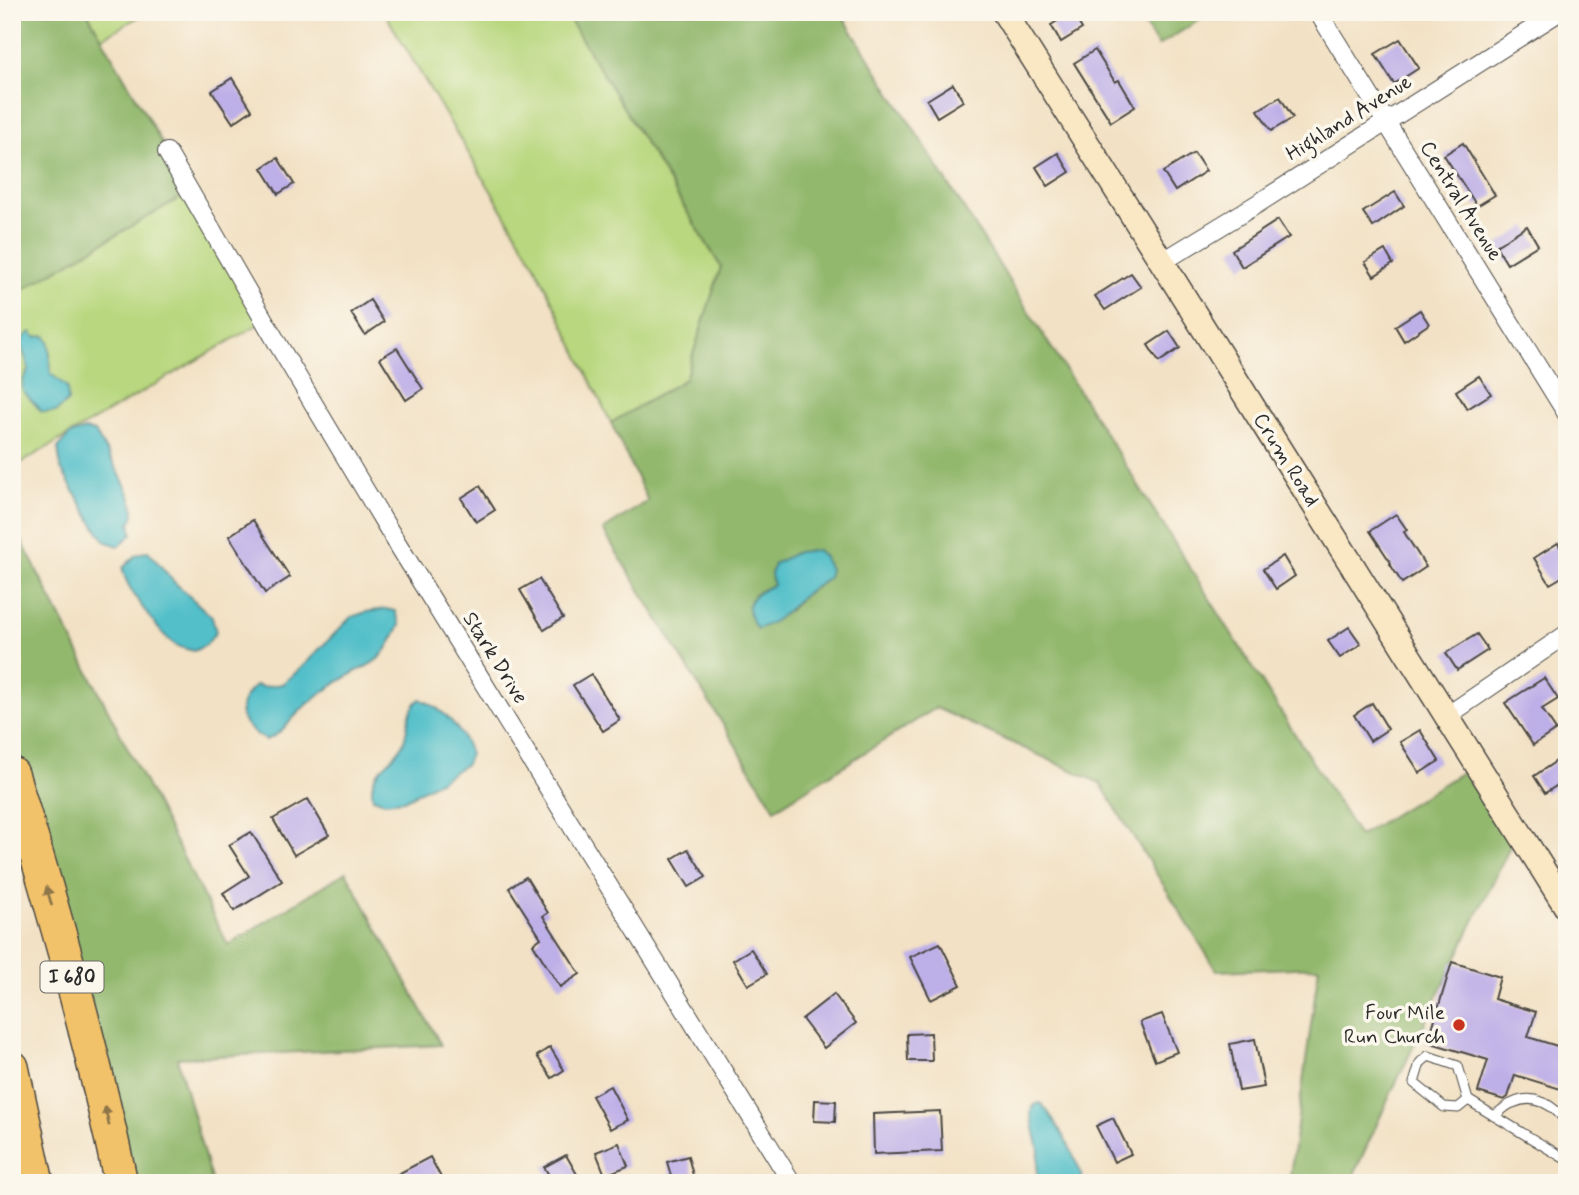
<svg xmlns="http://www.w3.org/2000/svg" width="1579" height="1195" viewBox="0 0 1579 1195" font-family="Mynerve,sans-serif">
<rect width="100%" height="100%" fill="#fbf7ec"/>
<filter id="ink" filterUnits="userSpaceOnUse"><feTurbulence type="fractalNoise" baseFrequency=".0143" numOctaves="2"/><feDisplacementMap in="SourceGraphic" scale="14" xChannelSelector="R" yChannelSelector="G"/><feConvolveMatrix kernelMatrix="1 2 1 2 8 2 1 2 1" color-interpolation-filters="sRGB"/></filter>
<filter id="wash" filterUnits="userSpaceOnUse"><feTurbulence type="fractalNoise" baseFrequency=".00686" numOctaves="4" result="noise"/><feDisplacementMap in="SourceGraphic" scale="28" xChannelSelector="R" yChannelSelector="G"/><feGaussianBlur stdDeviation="1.57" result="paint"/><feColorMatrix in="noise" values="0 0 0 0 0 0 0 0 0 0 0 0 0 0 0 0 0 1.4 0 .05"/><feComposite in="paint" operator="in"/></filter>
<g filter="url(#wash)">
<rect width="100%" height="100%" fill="#f2e1c4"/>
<g fill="#b8d77e" stroke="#728154" stroke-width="2" fill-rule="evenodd">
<path d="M 87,12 L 147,12 L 102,38 Z"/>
<path d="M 384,12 L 565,12 L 721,267 L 685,379 L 611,423 L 533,261 Z"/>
<path d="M 190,192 L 264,321 L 12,468 L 12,296 ZM 49,343 L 51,374 L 23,380 L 29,369 Z"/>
</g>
<g fill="#92b86d" stroke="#5e724c" stroke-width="2" fill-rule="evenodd">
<path d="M 12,12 L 87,12 L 190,192 L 12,296 Z"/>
<path d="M 565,12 L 840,12 L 1359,836 L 1477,763 L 1518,830 L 1392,1091 L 1350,1183 L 1289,1183 L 1319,967 L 1217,971 L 1100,783 L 936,708 L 775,809 L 603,530 L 648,501 L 611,423 L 685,379 L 721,267 ZM 828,578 L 804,595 L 789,611 L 754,594 L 773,585 Z"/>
<path d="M 1136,12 L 1212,12 L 1158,46 Z"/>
<path d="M 12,522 L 228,945 L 346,872 L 441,1045 L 177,1058 L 212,1183 L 121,1183 L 12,774 Z"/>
</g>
<g fill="#52bfc9" stroke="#3e757a" stroke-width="2">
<path d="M 31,332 L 35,337 L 46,336 L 49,343 L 51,374 L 67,387 L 68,401 L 56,412 L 42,412 L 22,390 L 23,380 L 29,369 L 21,345 L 24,337 Z"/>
<path d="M 85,430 L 95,432 C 105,450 134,494 134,512 C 134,518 133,518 130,522 L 132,534 L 119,546 L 106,542 L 94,525 L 61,469 L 58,448 L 69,435 Z"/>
<path d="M 817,550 L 823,556 L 830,569 L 828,578 C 820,583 811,588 804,595 C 785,611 782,620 757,629 C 740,604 749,596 773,585 L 771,574 L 774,564 L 797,552 Z"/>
<path d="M 148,551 L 174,582 L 212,617 L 216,632 L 206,645 L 194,651 C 187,649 179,648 173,643 C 159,632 123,585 123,568 L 136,555 Z"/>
<path d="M 386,609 L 395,611 L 400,625 C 394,636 389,649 380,657 C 373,664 365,667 357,671 C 335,683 312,698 295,716 C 286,726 279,735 266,740 C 239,725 231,707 256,685 L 263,687 L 282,684 L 300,669 L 351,617 L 366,612 Z"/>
<path d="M 420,699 C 444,709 462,729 470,754 L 466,764 L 439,781 L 404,800 L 385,802 L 373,798 C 366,769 396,763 404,741 C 409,725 407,710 420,699 Z"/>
<path d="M 1041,1103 C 1056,1121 1079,1160 1083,1183 L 1036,1183 L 1039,1150 L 1031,1115 L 1032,1107 L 1036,1104 Z"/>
</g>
<g id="blocks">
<g fill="#bdafe7">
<path d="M 1072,12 L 1082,29 L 1061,42 L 1051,25 Z"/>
<path d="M 1400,39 L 1419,68 L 1394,84 L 1375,54 Z"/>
<path d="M 1095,50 L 1115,82 L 1119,80 L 1135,107 L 1111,122 L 1074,63 Z"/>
<path d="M 232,78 L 252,110 L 233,123 L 212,91 Z"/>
<path d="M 953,84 L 963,101 L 937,117 L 927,100 Z"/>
<path d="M 1280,97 L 1293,118 L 1271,131 L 1258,110 Z"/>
<path d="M 1463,143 L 1495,195 L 1477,206 L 1444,155 Z"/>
<path d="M 1058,153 L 1070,172 L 1048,186 L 1036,167 Z"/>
<path d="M 1194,153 L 1206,171 L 1175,191 L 1163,172 Z"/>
<path d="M 278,158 L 294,184 L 278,194 L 262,168 Z"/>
<path d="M 1395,192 L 1404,206 L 1373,227 L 1363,212 Z"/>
<path d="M 1278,220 L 1289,237 L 1242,267 L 1232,250 Z"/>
<path d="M 1527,226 L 1538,245 L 1507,264 L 1496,246 Z"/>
<path d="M 1385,250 L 1393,264 L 1374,276 L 1365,262 Z"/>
<path d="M 1131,273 L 1141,287 L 1105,310 L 1095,296 Z"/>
<path d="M 370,300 L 384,322 L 365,335 L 351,313 Z"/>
<path d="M 1420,310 L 1429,324 L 1404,341 L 1395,326 Z"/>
<path d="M 1169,331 L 1180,348 L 1159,362 L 1148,345 Z"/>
<path d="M 397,348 L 423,389 L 406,400 L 380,358 Z"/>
<path d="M 1479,376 L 1491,394 L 1467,409 L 1456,391 Z"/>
<path d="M 480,486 L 495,510 L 476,522 L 461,498 Z"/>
<path d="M 1396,514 L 1407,530 L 1404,532 L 1426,567 L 1402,583 L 1390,564 L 1391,563 L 1370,531 Z"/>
<path d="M 253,520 L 290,577 L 265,593 L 229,536 Z"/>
<path d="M 1558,543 L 1567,559 L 1567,574 L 1550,584 L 1534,558 Z"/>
<path d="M 1283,556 L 1295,576 L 1276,589 L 1263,569 Z"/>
<path d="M 539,579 L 563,618 L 544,630 L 520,590 Z"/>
<path d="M 1349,627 L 1361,644 L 1340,658 L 1328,641 Z"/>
<path d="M 1477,634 L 1488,650 L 1457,670 L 1446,653 Z"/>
<path d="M 591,674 L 620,720 L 603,731 L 573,685 Z"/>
<path d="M 1544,678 L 1558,699 L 1542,709 L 1556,730 L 1533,745 L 1505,703 Z"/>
<path d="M 1372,703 L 1388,729 L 1370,741 L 1354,715 Z"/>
<path d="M 1420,730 L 1439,761 L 1420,773 L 1400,742 Z"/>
<path d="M 1558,760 L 1567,773 L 1567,779 L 1545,793 L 1534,776 Z"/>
<path d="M 308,799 L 329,835 L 294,855 L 273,819 Z"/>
<path d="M 251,832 L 282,881 L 234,911 L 223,893 L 249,876 L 229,845 Z"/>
<path d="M 688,849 L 706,877 L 689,887 L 672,859 Z"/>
<path d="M 526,877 L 548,913 L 543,916 L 580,974 L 560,987 L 533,944 L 541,938 L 509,888 Z"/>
<path d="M 940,943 L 961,985 L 931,1000 L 910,957 Z"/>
<path d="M 751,949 L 767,974 L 748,985 L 733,960 Z"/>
<path d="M 1452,962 L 1500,977 L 1494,999 L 1536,1012 L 1528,1037 L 1567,1049 L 1567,1091 L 1515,1075 L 1508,1097 L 1504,1100 L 1478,1092 L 1488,1060 L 1428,1042 Z"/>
<path d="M 834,994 L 856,1023 L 824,1048 L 802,1019 Z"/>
<path d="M 1162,1014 L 1177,1052 L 1155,1061 L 1140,1022 Z"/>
<path d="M 931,1033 L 932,1061 L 908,1061 L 907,1034 Z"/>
<path d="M 1255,1039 L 1264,1087 L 1239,1091 L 1230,1044 Z"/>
<path d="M 550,1047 L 564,1070 L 552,1078 L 537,1056 Z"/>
<path d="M 610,1086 L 628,1120 L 610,1129 L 592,1096 Z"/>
<path d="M 815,1100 L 836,1101 L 835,1122 L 814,1121 Z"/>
<path d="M 940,1111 L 942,1151 L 874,1154 L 873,1114 Z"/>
<path d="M 1113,1118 L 1131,1154 L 1114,1162 L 1096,1126 Z"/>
<path d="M 619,1143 L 628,1166 L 605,1175 L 596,1152 Z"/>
<path d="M 566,1155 L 582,1183 L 554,1183 L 544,1167 Z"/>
<path d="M 688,1156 L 695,1183 L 673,1183 L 667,1162 Z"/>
<path d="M 430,1157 L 444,1183 L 381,1183 Z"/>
</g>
</g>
</g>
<g filter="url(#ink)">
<use href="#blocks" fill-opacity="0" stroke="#494642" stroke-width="2"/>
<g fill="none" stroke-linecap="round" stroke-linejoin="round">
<defs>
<g id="lane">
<path d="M 1468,1100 L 1458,1108 L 1444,1107 L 1414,1083 L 1420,1063 L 1428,1056 L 1458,1066 L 1468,1100 L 1567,1160"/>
<path d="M 1494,1116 C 1500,1112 1506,1105 1513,1103 C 1535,1093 1554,1105 1567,1123"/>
</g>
<g id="street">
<path d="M 1318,12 L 1567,414"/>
<path d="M 167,152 L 279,346 L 389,530 L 792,1183"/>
<path d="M 1162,262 L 1257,204 L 1559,12"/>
<path d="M 1447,716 L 1567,634"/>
</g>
<g id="secondary">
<path d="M 1004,12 L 1162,262 L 1567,908"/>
<path d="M 12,1175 L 31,1183"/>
</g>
<g id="highway">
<path d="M 12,774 C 54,909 92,1044 121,1183"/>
<path d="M 12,1067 L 37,1183"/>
</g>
</defs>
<use href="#lane" stroke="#494642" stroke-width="11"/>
<use href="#street" stroke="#494642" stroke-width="20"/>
<use href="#secondary" stroke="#494642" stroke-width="27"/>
<use href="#highway" stroke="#494642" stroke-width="36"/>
<use href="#lane" stroke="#fff" stroke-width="9"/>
<use href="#street" stroke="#fff" stroke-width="18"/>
<use href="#secondary" stroke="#fae7c3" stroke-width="24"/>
<use href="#highway" stroke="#f2c26a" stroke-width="33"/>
</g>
<defs><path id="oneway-solid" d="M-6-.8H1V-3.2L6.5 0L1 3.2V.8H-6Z" transform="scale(1.75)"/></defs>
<g fill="#8e764a">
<use href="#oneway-solid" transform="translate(49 896) rotate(-106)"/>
<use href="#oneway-solid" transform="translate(107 1116) rotate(-102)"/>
</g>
</g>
<circle fill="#c8321e" stroke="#fbf7ec" stroke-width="2.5" cx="1459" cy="1025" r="7"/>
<g text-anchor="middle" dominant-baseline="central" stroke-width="7" stroke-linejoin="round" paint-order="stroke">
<rect fill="#fbf7ec" stroke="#696865" stroke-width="2" x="40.5" y="961.5" width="63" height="31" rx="5"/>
<g font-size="19" font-weight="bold" fill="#2b2b2b">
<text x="72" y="977">I 680</text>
</g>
<g font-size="21" fill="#2b2b2b" stroke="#fbf7ec">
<text transform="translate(1349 118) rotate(-32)">Highland Avenue</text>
<text transform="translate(1461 201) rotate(58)">Central Avenue</text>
<text transform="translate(1286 460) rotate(58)">Crum Road</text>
<text transform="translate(495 658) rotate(58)">Stark Drive</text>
</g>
<g font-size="21" fill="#2b2b2b" stroke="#fbf7ec" text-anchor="end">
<text x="1445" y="1013">Four Mile<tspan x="1445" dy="24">Run Church</tspan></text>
</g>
</g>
<rect width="1579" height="1195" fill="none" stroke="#fbf7ec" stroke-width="42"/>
</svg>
